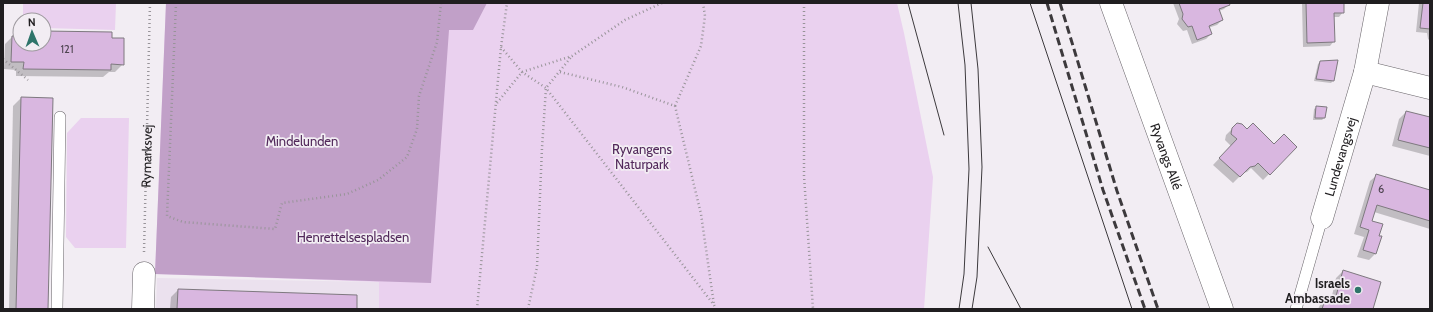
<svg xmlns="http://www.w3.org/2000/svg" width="1433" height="312" viewBox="0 0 1433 312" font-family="Cabin,sans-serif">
<rect width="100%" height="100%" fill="#f2edf3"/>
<path fill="#ebe1ee" d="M 157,278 L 380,282 L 379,309 L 156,309 Z"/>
<g fill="#ead1ef">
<path d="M 23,3 L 116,3 L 115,30 L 44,28 L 44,20 L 23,20 Z"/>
<path d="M 166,3 L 897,3 L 904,33 L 933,177 L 924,309 L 379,309 L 379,282 L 155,274 Z"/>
<path d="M 81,118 L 129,118 L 126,248 L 75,248 L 66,237 L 67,133 Z"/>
</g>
<path fill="#c1a0c8" d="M 166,3 L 487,3 L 473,30 L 449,30 L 431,283 L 155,274 Z"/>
<g fill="#0003">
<path d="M 1173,3 L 1228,3 L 1228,5 L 1224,9 L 1219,11 L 1222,20 L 1217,25 L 1208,28 L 1211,34 L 1206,39 L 1192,44 L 1187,30 L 1183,31 L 1177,24 L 1179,19 Z"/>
<path d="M 1302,3 L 1343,3 L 1343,12 L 1339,17 L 1333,17 L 1334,41 L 1330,46 L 1303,47 Z"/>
<path d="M 1419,3 L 1430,3 L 1430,41 L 1428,39 L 1427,33 L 1416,32 Z"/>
<path d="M 44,32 L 111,39 L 123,64 L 115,72 L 109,72 L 103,77 L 16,76 L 16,70 L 4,69 L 5,44 L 12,37 L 19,37 L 20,36 L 20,44 L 44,44 Z"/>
<path d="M 1320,62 L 1333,81 L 1331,83 L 1314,81 L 1318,64 Z"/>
<path d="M 21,98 L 47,309 L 9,309 L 13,106 Z"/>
<path d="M 1317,107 L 1324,118 L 1322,120 L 1313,120 L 1314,109 Z"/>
<path d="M 1406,112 L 1430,119 L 1430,156 L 1392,146 L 1399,119 Z"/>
<path d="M 1232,129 L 1247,130 L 1274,146 L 1296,147 L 1263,180 L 1251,168 L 1247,172 L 1243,173 L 1233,183 L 1213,165 L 1231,146 L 1225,140 L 1226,135 Z"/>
<path d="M 1377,175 L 1430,191 L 1430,229 L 1374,212 L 1371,222 L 1378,237 L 1380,237 L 1375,254 L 1369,260 L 1357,257 L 1364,237 L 1354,234 L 1370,181 Z"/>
<path d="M 1343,271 L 1372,309 L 1318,309 L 1320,305 L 1326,299 L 1331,300 L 1336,278 Z"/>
<path d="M 178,290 L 356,309 L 170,309 L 171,297 Z"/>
</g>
<g fill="#d9b7e0" stroke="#7e797f">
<path d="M 1179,3 L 1229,3 L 1230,5 L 1219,9 L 1223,20 L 1209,26 L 1212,34 L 1197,40 L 1192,26 L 1188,27 L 1182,19 L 1183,14 Z"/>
<path d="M 1306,3 L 1344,3 L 1344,13 L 1334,13 L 1335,42 L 1307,43 Z"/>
<path d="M 1423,3 L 1430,3 L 1430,29 L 1420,28 Z"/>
<path d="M 44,31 L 112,32 L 112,38 L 124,38 L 124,65 L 111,64 L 111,70 L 23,69 L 24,62 L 11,62 L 12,36 L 20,36 L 20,44 L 44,44 Z"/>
<path d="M 1338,60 L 1334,81 L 1316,79 L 1320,61 Z"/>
<path d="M 21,97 L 53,98 L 48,309 L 16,309 Z"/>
<path d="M 1316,106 L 1327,107 L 1325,118 L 1315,118 Z"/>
<path d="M 1406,111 L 1430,117 L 1430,148 L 1398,140 Z"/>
<path d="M 1237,123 L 1242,124 L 1247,129 L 1253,123 L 1274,144 L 1284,134 L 1297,147 L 1270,175 L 1258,163 L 1255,166 L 1250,167 L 1240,177 L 1219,158 L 1237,139 L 1231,134 L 1232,128 Z"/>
<path d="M 1376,174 L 1430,190 L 1430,221 L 1377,205 L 1372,221 L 1383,224 L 1379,236 L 1382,236 L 1376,254 L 1363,250 L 1369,230 L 1360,227 Z"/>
<path d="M 1343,270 L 1381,282 L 1373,309 L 1322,309 L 1326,297 L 1335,300 Z"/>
<path d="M 178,289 L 357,295 L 357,309 L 177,309 Z"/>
</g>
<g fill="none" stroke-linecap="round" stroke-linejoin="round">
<defs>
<g id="service">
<path d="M 57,309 L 60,117"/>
<path d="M 1296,309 L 1322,218"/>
</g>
<g id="minor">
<path d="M 1365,72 L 1430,88"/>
<path id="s2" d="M 1322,218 L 1365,72 L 1378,3"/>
<path d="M 143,309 L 144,273"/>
</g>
<g id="tertiary">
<path id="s3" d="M 1111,3 L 1222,309"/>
</g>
</defs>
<use href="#service" stroke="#6a666b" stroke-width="12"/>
<use href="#minor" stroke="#6a666b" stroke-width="23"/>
<use href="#tertiary" stroke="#6a666b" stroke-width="23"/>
<g stroke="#989499" stroke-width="2.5" stroke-dasharray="1 3" stroke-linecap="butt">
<path d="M 176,3 L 167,216 L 183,222 L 275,229 L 282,203 L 347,194 L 378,180 L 407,157 L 417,129 L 419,96 L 437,42 L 441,3"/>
<path d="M 804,3 L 804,176 L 813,309"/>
<path d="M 501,47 L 522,72 L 546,88 L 714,305 L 716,309"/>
<path d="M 3,59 L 28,80"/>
<path d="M 560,72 L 622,87 L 675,106 L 701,214 L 714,305"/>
<path d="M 497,103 L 522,72 L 572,56 L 625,20 L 662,3"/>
<path d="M 675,106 L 701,46 L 705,16 L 703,3"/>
<path id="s1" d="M 144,252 L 150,3"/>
<path d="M 477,309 L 501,47 L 507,3"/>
<path d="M 528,309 L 537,267 L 542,148 L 546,88 L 572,56"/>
</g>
<use href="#service" stroke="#fff" stroke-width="11"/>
<use href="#minor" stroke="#fff" stroke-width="22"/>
<use href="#tertiary" stroke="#fff" stroke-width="22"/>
<g stroke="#3d3a3d" stroke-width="1">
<path d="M 908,3 L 944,135"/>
<path d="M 958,3 L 965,65 L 969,169 L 964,274 L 959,309"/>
<path d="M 971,3 L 978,69 L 982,167 L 977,277 L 972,309"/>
<path d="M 1030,3 L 1132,309"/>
<path d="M 988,247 L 1021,309"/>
</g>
<g stroke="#3d3a3d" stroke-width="3" stroke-dasharray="8 4" stroke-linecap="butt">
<path d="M 1047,3 L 1103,190 L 1145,309"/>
<path d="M 1060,3 L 1117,191 L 1158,309"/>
</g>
</g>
<circle fill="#2e746a" stroke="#f2edf3" stroke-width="1.5" cx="1358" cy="290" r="4"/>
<g text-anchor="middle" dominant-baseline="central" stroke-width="3.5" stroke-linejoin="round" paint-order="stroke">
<g font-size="11" fill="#4e4450">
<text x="67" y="49">121</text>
<text x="1381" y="189">6</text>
</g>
<g font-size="13" fill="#52295b" stroke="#f2edf3">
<text x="302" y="141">Mindelunden</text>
<text x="642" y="149">Ryvangens<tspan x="642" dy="15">Naturpark</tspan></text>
<text x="353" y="237">Henrettelsespladsen</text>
</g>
<g font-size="13" fill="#201e20" stroke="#f2edf3">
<text stroke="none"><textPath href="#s1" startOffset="96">Rymarksvej</textPath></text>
<text stroke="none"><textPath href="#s3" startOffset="163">Ryvangs Allé</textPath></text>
<text stroke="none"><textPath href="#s2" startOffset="64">Lundevangsvej</textPath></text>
</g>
<g font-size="13" font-weight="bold" fill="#201e20" stroke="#f2edf3" text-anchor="end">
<text x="1350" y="283">Israels<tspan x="1350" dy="15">Ambassade</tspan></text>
</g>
</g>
<rect width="1433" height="312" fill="none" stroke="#201e20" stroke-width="8"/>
<g transform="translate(32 32) rotate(358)"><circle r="19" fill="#f2edf3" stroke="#9e9a9f"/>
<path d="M0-3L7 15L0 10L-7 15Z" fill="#2e746a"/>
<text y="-6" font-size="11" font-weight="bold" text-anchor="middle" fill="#201e20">N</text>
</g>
</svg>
